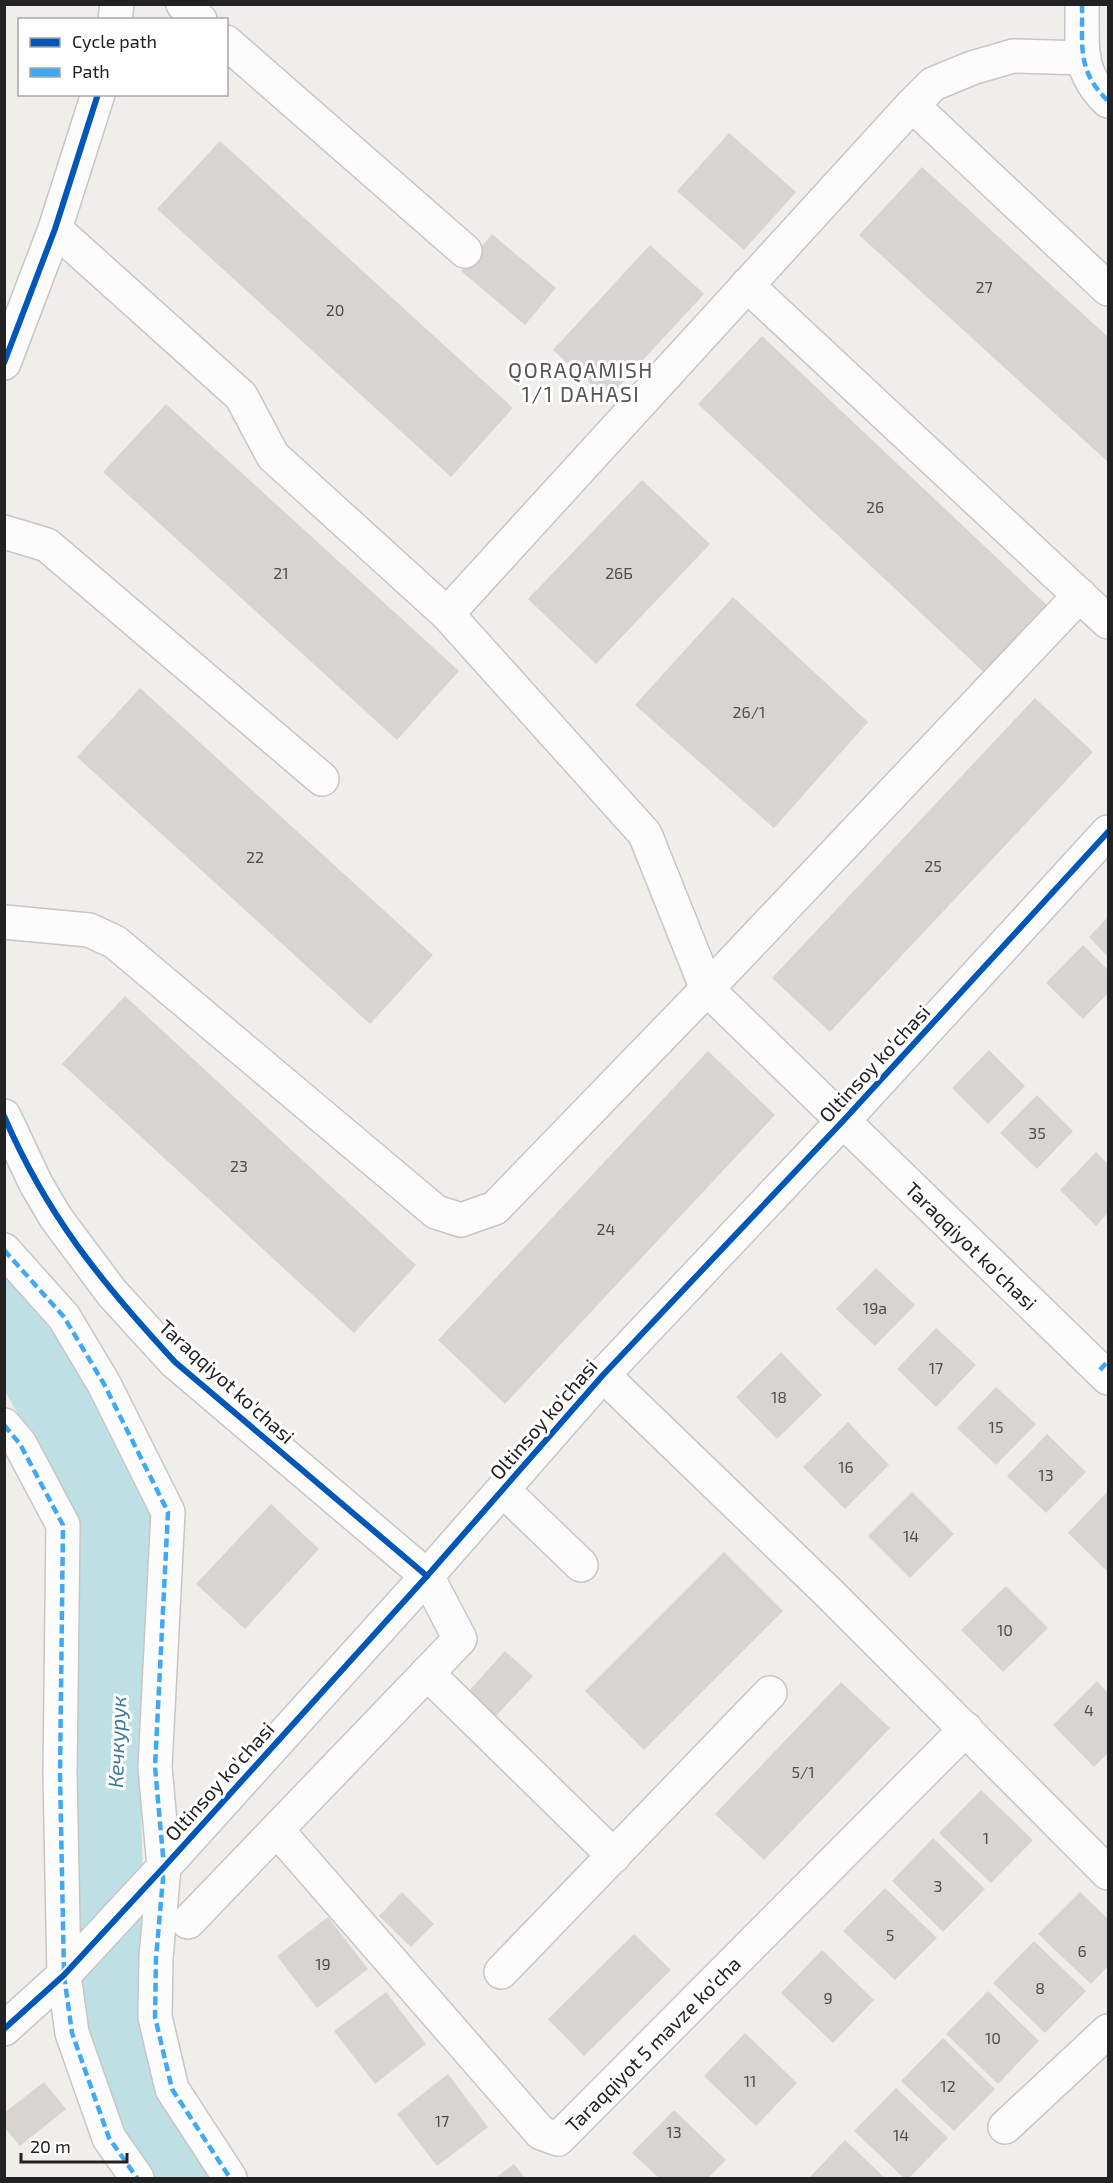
<svg xmlns="http://www.w3.org/2000/svg" width="1113" height="2183" viewBox="0 0 1113 2183" font-family="'Exo 2',sans-serif">
<rect width="100%" height="100%" fill="#f0eeeb"/>
<path fill="#bedfe3" d="M 4,1266 L 55,1324 L 159,1512 L 140,1774 L 147,2016 L 219,2178 L 149,2178 L 117,2132 L 83,2031 L 72,1778 L 81,1528 L 5,1391 Z"/>
<g fill="#d7d4d1">
<path d="M 729,133 L 796,192 L 744,250 L 677,191 Z"/>
<path d="M 220,141 L 513,408 L 451,477 L 157,209 Z"/>
<path d="M 922,167 L 1108,337 L 1108,462 L 859,235 Z"/>
<path d="M 492,234 L 556,288 L 525,325 L 461,271 Z"/>
<path d="M 650,245 L 704,294 L 607,399 L 553,350 Z"/>
<path d="M 762,336 L 1051,609 L 988,676 L 698,404 Z"/>
<path d="M 166,404 L 459,671 L 397,740 L 103,472 Z"/>
<path d="M 642,480 L 710,544 L 596,664 L 528,599 Z"/>
<path d="M 733,597 L 868,722 L 774,828 L 635,705 Z"/>
<path d="M 140,688 L 433,955 L 370,1024 L 77,757 Z"/>
<path d="M 1035,698 L 1093,752 L 830,1032 L 772,978 Z"/>
<path d="M 1108,917 L 1108,957 L 1089,937 Z"/>
<path d="M 1083,945 L 1108,970 L 1108,993 L 1083,1019 L 1046,983 Z"/>
<path d="M 125,996 L 416,1265 L 354,1333 L 62,1064 Z"/>
<path d="M 989,1050 L 1025,1086 L 988,1124 L 952,1088 Z"/>
<path d="M 708,1051 L 775,1115 L 505,1404 L 438,1340 Z"/>
<path d="M 1037,1095 L 1073,1131 L 1037,1169 L 1000,1133 Z"/>
<path d="M 1096,1152 L 1108,1164 L 1108,1213 L 1096,1226 L 1060,1190 Z"/>
<path d="M 876,1268 L 915,1305 L 875,1346 L 836,1309 Z"/>
<path d="M 936,1328 L 976,1365 L 936,1407 L 897,1369 Z"/>
<path d="M 781,1352 L 822,1395 L 777,1439 L 736,1397 Z"/>
<path d="M 996,1387 L 1036,1424 L 996,1465 L 957,1428 Z"/>
<path d="M 848,1422 L 889,1465 L 845,1509 L 803,1467 Z"/>
<path d="M 1047,1434 L 1086,1472 L 1046,1513 L 1007,1476 Z"/>
<path d="M 1108,1491 L 1108,1572 L 1068,1533 Z"/>
<path d="M 912,1492 L 954,1534 L 910,1578 L 868,1536 Z"/>
<path d="M 271,1504 L 319,1549 L 245,1629 L 196,1584 Z"/>
<path d="M 724,1552 L 783,1611 L 644,1750 L 585,1691 Z"/>
<path d="M 1006,1586 L 1048,1628 L 1003,1672 L 961,1630 Z"/>
<path d="M 505,1651 L 533,1676 L 495,1717 L 468,1692 Z"/>
<path d="M 1097,1681 L 1108,1693 L 1108,1753 L 1094,1767 L 1053,1725 Z"/>
<path d="M 841,1682 L 890,1728 L 764,1860 L 715,1814 Z"/>
<path d="M 981,1790 L 1033,1840 L 991,1883 L 939,1833 Z"/>
<path d="M 933,1838 L 985,1889 L 943,1932 L 892,1881 Z"/>
<path d="M 885,1888 L 937,1938 L 895,1980 L 843,1931 Z"/>
<path d="M 402,1892 L 434,1924 L 411,1947 L 379,1916 Z"/>
<path d="M 1080,1892 L 1108,1919 L 1108,1966 L 1091,1984 L 1038,1934 Z"/>
<path d="M 328,1917 L 368,1969 L 317,2008 L 277,1956 Z"/>
<path d="M 634,1934 L 671,1970 L 584,2056 L 548,2019 Z"/>
<path d="M 1034,1941 L 1086,1991 L 1045,2033 L 993,1983 Z"/>
<path d="M 822,1950 L 874,2000 L 833,2043 L 781,1993 Z"/>
<path d="M 988,1991 L 1039,2041 L 998,2084 L 946,2034 Z"/>
<path d="M 386,1992 L 426,2044 L 375,2084 L 334,2031 Z"/>
<path d="M 745,2033 L 797,2083 L 756,2126 L 704,2076 Z"/>
<path d="M 943,2038 L 995,2089 L 954,2131 L 901,2081 Z"/>
<path d="M 448,2074 L 488,2127 L 437,2166 L 397,2114 Z"/>
<path d="M 44,2082 L 66,2109 L 20,2146 L 4,2127 L 4,2113 Z"/>
<path d="M 896,2088 L 948,2138 L 909,2178 L 904,2178 L 854,2131 Z"/>
<path d="M 674,2110 L 726,2160 L 708,2178 L 659,2178 L 632,2153 Z"/>
<path d="M 845,2140 L 885,2178 L 809,2178 Z"/>
<path d="M 514,2164 L 525,2178 L 495,2178 Z"/>
</g>
<g fill="none" stroke-linecap="round" stroke-linejoin="round">
<defs>
<g id="minor">
<path d="M 183,4 L 200,20"/>
<path d="M 1082,4 C 1083,46 1076,70 1108,101"/>
<path d="M 115,20 L 117,4"/>
<path d="M 226,42 L 465,251"/>
<path d="M 912,105 L 933,84 L 972,68 L 1013,56 L 1084,58"/>
<path d="M 55,229 L 241,396 L 273,456 L 447,614 L 645,834 L 707,989 L 1080,595"/>
<path d="M 747,285 L 1108,622"/>
<path d="M 4,363 L 55,229 L 98,94"/>
<path d="M 4,532 L 47,545 L 322,779"/>
<path d="M 447,614 L 912,105 L 1108,289"/>
<path id="s1" d="M 4,922 L 89,930 L 115,942 L 436,1212 L 461,1220 L 495,1208 L 707,989 L 1108,1378"/>
<path d="M 4,1116 L 36,1184 L 56,1218 L 112,1293 L 175,1362 L 427,1576 L 460,1639 L 188,1922"/>
<path d="M 4,1250 L 64,1317 L 104,1384 L 168,1512 L 155,1767 L 164,1867 L 156,1958 L 155,2017 L 172,2089 L 230,2178"/>
<path d="M 603,1375 L 830,1594 L 1108,1873"/>
<path d="M 4,1425 L 20,1444 L 63,1525 L 60,1774 L 64,1975 L 72,2033 L 109,2138 L 137,2178"/>
<path d="M 503,1490 L 581,1565"/>
<path d="M 427,1673 L 614,1856"/>
<path id="s2" d="M 277,1830 L 541,2133 L 558,2139 L 966,1729"/>
<path d="M 501,1972 L 770,1693"/>
<path d="M 4,2029 L 64,1975 L 164,1867 L 427,1576 L 603,1375 L 843,1121 L 1108,832"/>
<path d="M 1005,2127 L 1108,2031"/>
</g>
</defs>
<use href="#minor" stroke="#c7c6c5" stroke-width="36"/>
<use href="#minor" stroke="#fdfcfc" stroke-width="33"/>
<g stroke="#3fa9f5" stroke-width="4.5" stroke-dasharray="9 4.5" stroke-linecap="butt">
<path d="M 1082,4 C 1083,46 1076,70 1108,101"/>
<path d="M 4,1250 L 64,1317 L 104,1384 L 168,1512 L 155,1767 L 164,1867 L 156,1958 L 155,2017 L 172,2089 L 230,2178"/>
<path d="M 1100,1370 L 1108,1361"/>
<path d="M 4,1425 L 20,1444 L 63,1525 L 60,1774 L 64,1975 L 72,2033 L 109,2138 L 137,2178"/>
</g>
<defs>
<g id="cycleway">
<path d="M 4,363 L 55,229 L 98,94"/>
<path d="M 4,1116 C 47,1216 102,1283 175,1362 L 427,1576"/>
<path d="M 4,2029 L 64,1975 L 164,1867 L 427,1576 L 603,1375 L 843,1121 L 1108,832"/>
</g>
</defs>
<use href="#cycleway" stroke="#fff" stroke-width="10"/>
<use href="#cycleway" stroke="#0057b8" stroke-width="6"/>
</g>
<g text-anchor="middle" dominant-baseline="central" stroke-width="6" stroke-linejoin="round" paint-order="stroke">
<g font-size="16" fill="#4f4e4e">
<text x="984" y="286">27</text>
<text x="335" y="309">20</text>
<text x="875" y="506">26</text>
<text x="281" y="572">21</text>
<text x="619" y="572">26Б</text>
<text x="749" y="711">26/1</text>
<text x="255" y="856">22</text>
<text x="933" y="865">25</text>
<text x="1037" y="1132">35</text>
<text x="239" y="1165">23</text>
<text x="606" y="1228">24</text>
<text x="875" y="1307">19a</text>
<text x="936" y="1367">17</text>
<text x="779" y="1396">18</text>
<text x="996" y="1426">15</text>
<text x="846" y="1466">16</text>
<text x="1046" y="1474">13</text>
<text x="911" y="1535">14</text>
<text x="1005" y="1629">10</text>
<text x="1089" y="1709">4</text>
<text x="803" y="1771">5/1</text>
<text x="986" y="1837">1</text>
<text x="938" y="1885">3</text>
<text x="890" y="1934">5</text>
<text x="1082" y="1950">6</text>
<text x="323" y="1963">19</text>
<text x="1040" y="1987">8</text>
<text x="828" y="1997">9</text>
<text x="993" y="2037">10</text>
<text x="750" y="2080">11</text>
<text x="948" y="2085">12</text>
<text x="442" y="2120">17</text>
<text x="674" y="2131">13</text>
<text x="901" y="2134">14</text>
</g>
<g font-size="20" fill="#222" stroke="#fff">
<text transform="translate(874 1063) rotate(-47)">Oltinsoy ko'chasi</text>
<text stroke="none"><textPath href="#s1" startOffset="1269">Taraqqiyot ko'chasi</textPath></text>
<text transform="translate(227 1381) rotate(42)">Taraqqiyot ko'chasi</text>
<text transform="translate(543 1419) rotate(-49)">Oltinsoy ko'chasi</text>
<text transform="translate(219 1781) rotate(-48)">Oltinsoy ko'chasi</text>
<text stroke="none"><textPath href="#s2" startOffset="554">Taraqqiyot 5 mavze ko'cha</textPath></text>
</g>
<g font-size="21" letter-spacing="1.5" fill="#555" stroke="#fff">
<text x="581" y="369">QORAQAMISH<tspan x="581" dy="24">1/1 DAHASI</tspan></text>
</g>
<g font-size="21" font-style="italic" fill="#43789b" stroke="#fff">
<text transform="translate(116 1742) rotate(-88)">Кечкурук</text>
</g>
</g>
<rect width="1113" height="2183" fill="none" stroke="#222222" stroke-width="12"/>
<rect x="18" y="18" width="210" height="78" fill="#ffffff" stroke="#a7a7a7" stroke-width="1.5"/>
<rect x="30" y="38" width="30" height="9" fill="#0057b8" stroke="#a7a7a7" stroke-width="1.5"/>
<text x="72" y="48" font-size="18" fill="#222222">Cycle path</text>
<rect x="30" y="68" width="30" height="9" fill="#3fa9f5" stroke="#a7a7a7" stroke-width="1.5"/>
<text x="72" y="78" font-size="18" fill="#222222">Path</text>
<path d="M21 2153v9h106v-9" fill="none" stroke="#222222" stroke-width="3"/>
<text x="30" y="2153" font-size="18" fill="#222222" stroke="#ffffff" stroke-width="4.5" paint-order="stroke">20 m</text>
</svg>
